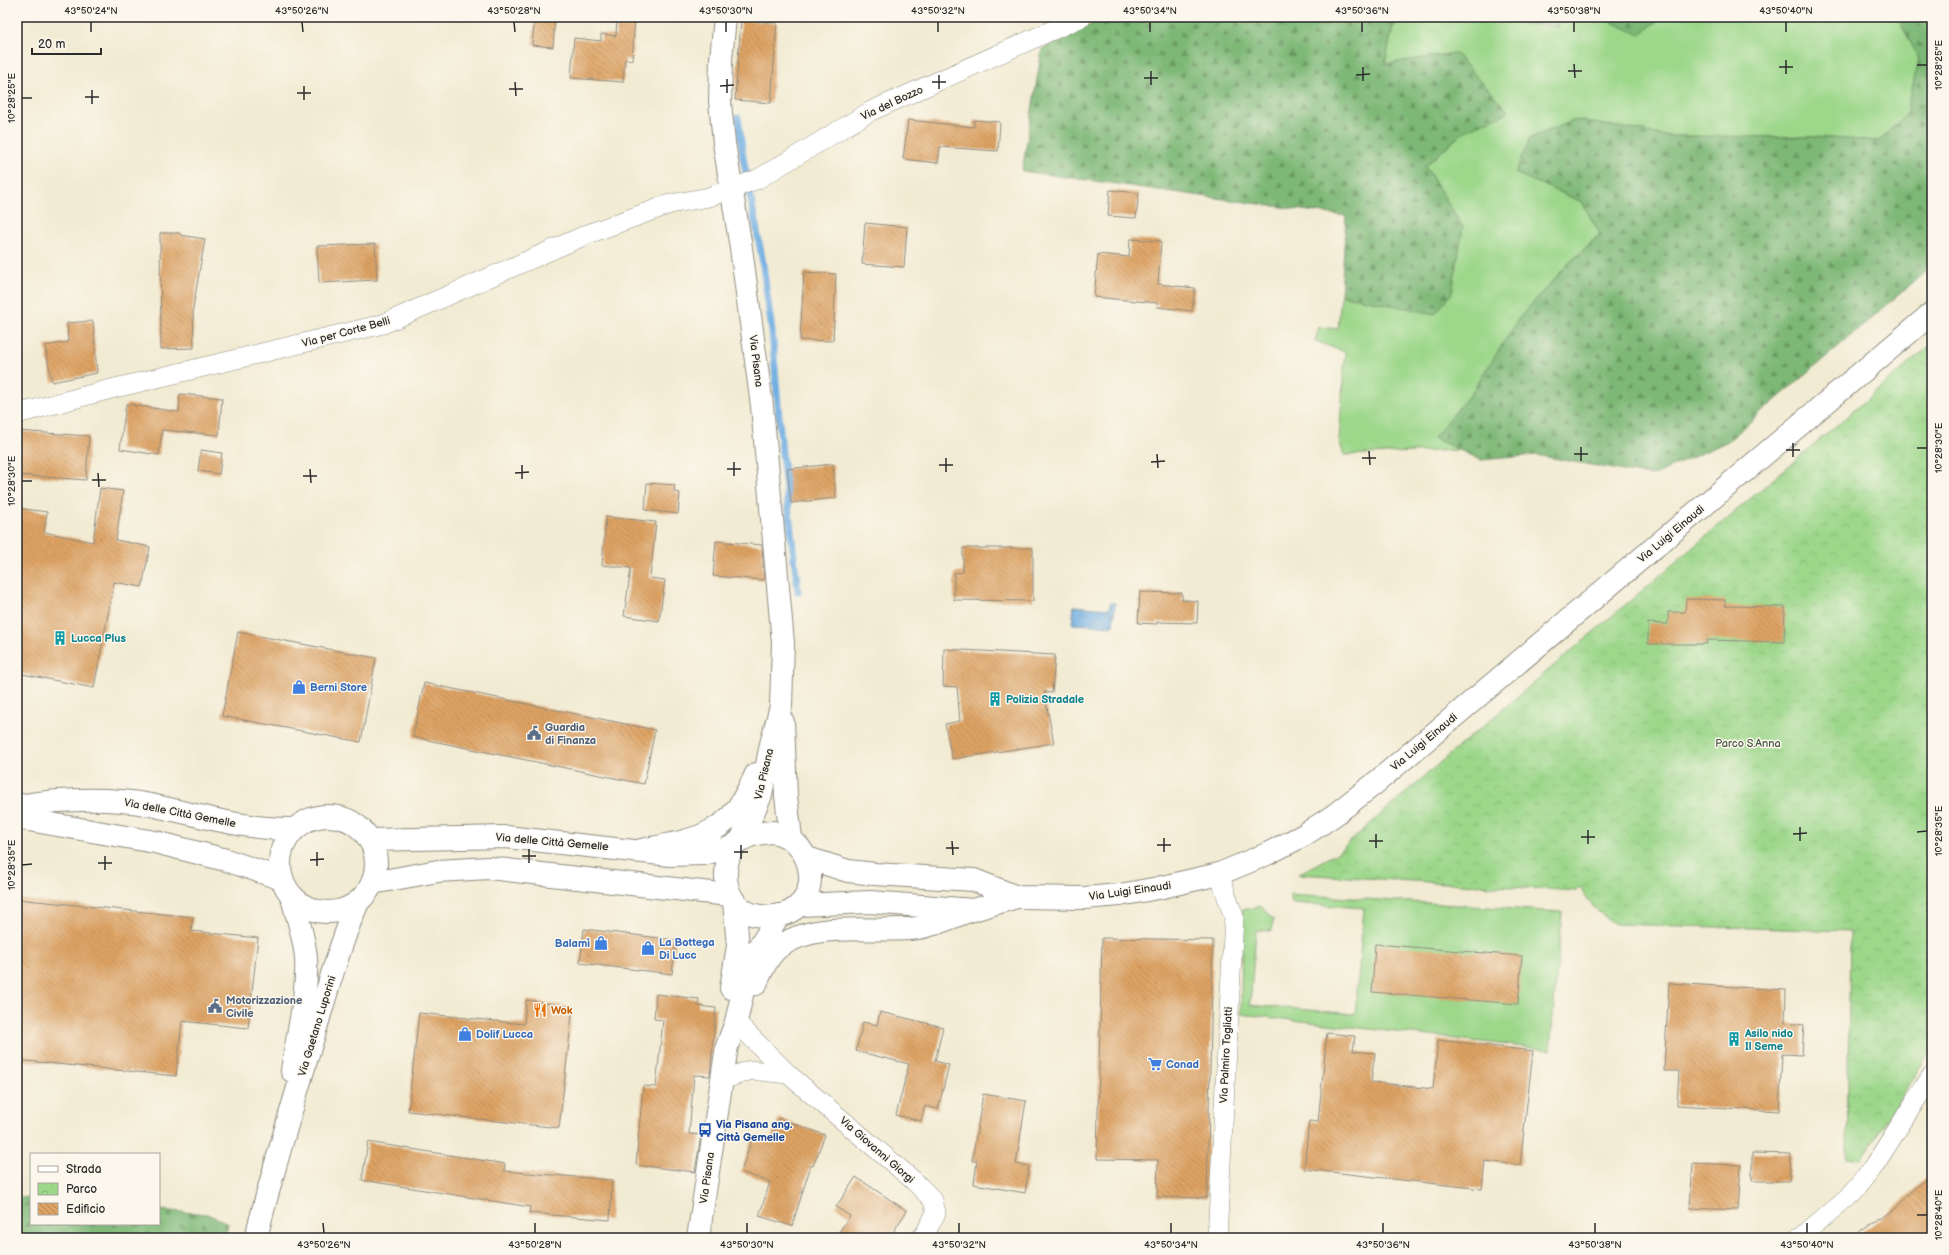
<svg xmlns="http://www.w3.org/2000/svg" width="1949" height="1255" viewBox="0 0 1949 1255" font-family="'Balsamiq Sans',sans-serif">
<defs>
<pattern id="forest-firs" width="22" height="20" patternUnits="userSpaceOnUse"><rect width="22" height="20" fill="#7db876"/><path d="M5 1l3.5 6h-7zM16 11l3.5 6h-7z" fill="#679661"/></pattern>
<pattern id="park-crowns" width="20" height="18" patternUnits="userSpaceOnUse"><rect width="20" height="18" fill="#9cd78a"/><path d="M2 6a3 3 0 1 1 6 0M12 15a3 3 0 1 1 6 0" fill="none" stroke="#87b977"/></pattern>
<pattern id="water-ripples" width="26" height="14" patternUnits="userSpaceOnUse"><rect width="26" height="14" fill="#6faee2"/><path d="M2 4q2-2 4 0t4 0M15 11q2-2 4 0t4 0" fill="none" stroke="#5b8eb7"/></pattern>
<pattern id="building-back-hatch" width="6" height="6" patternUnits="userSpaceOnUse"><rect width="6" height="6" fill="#dea363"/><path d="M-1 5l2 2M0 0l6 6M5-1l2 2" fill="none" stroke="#b48552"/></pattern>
</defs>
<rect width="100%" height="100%" fill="#fbf7ec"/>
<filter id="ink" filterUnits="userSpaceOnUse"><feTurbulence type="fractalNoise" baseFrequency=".025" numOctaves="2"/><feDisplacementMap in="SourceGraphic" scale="8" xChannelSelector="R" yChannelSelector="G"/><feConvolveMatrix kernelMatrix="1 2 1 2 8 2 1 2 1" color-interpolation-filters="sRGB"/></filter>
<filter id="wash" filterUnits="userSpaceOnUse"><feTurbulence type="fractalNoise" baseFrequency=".012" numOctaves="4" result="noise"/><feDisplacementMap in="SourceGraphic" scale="16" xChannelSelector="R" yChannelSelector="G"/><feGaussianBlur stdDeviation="0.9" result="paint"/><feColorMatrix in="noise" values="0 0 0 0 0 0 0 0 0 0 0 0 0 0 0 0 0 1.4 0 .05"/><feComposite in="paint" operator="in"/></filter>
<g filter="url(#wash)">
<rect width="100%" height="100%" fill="#f2ebd3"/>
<g fill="#9cd78a" stroke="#64815a">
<path d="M 1407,17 L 1497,17 L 1504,21 L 1558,27 L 1561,17 L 1601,17 L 1639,34 L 1662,17 L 1898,17 L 1919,59 L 1906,115 L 1879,141 L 1814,137 L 1663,136 L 1644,131 L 1515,173 L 1582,202 L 1600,234 L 1567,265 L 1484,372 L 1475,388 L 1434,438 L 1461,450 L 1344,455 L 1339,441 L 1345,352 L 1315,341 L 1319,327 L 1338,329 L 1341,295 L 1435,313 L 1463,227 L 1425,166 L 1465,131 L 1509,112 L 1455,53 L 1385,64 L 1393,26 Z"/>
<path d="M 1290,894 L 1562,912 L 1550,1050 L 1241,1014 L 1242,910 L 1261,906 L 1273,919 L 1272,931 L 1256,930 L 1250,1005 L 1355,1014 L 1364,908 L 1292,903 Z"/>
</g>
<g fill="url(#forest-firs)" stroke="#547250">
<path d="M 1106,17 L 1407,17 L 1393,26 L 1385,64 L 1455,53 L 1509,112 L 1465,131 L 1425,166 L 1463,227 L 1452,293 L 1435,314 L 1341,295 L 1346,216 L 1022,171 L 1042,49 Z"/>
<path d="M 1497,17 L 1561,17 L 1558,27 L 1504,21 Z"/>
<path d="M 1601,17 L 1662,17 L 1640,35 Z"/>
<path d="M 1898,17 L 1932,17 L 1932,266 L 1728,441 L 1652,476 L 1536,455 L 1481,460 L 1434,438 L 1475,388 L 1519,318 L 1567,265 L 1600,234 L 1582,202 L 1515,173 L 1530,138 L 1575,120 L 1644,131 L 1663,136 L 1814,137 L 1879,141 L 1906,115 L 1919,59 Z"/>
<path d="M 17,1197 L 31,1198 L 31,1224 L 159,1224 L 159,1210 L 207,1214 L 228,1223 L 225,1238 L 17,1238 Z"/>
</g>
<path fill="url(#park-crowns)" stroke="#64815a" d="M 1932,344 L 1932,1048 L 1862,1159 L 1847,1158 L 1850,931 L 1615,924 L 1596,910 L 1579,887 L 1576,891 L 1298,874 L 1337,853 L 1444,759 Z"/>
<path fill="url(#water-ripples)" stroke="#4d6c86" d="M 1110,603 L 1115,603 L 1113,626 L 1072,624 L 1074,606 L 1109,609 Z"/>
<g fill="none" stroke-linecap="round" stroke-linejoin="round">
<path stroke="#6faee2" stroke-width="7" d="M 738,118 L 743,157 L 762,258 L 772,331 L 782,454 L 798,591"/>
</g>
<g id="blocks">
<g fill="url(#building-back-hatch)">
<path d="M 535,17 L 555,17 L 553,47 L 532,45 Z"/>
<path d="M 617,17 L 635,17 L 632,60 L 625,59 L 623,82 L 571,78 L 574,38 L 601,41 L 601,34 L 616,36 Z"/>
<path d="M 741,20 L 777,23 L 771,103 L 735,100 Z"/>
<path d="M 908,120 L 974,127 L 974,120 L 1000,122 L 998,151 L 940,147 L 938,163 L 903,159 Z"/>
<path d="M 1110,190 L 1139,193 L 1136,218 L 1108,216 Z"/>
<path d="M 865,223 L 907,227 L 904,267 L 862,264 Z"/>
<path d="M 160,233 L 180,233 L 180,235 L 205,239 L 193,308 L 194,348 L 161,349 Z"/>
<path d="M 1130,239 L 1161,241 L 1158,284 L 1195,288 L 1192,311 L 1157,307 L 1158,303 L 1094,297 L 1098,254 L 1129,257 Z"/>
<path d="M 375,244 L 377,280 L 319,283 L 317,246 Z"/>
<path d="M 804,272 L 836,274 L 833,341 L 800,340 Z"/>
<path d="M 93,321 L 97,373 L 52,382 L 45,346 L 68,342 L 67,323 Z"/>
<path d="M 180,394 L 222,398 L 219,435 L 162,430 L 159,455 L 120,449 L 126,404 L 179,412 Z"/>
<path d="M 17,431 L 89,436 L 86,480 L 17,475 Z"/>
<path d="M 201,450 L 222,453 L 219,474 L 198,471 Z"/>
<path d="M 833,464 L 836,498 L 791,503 L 787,469 Z"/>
<path d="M 647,483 L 675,485 L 674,492 L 680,493 L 678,514 L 645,510 Z"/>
<path d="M 100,488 L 123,491 L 116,540 L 150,547 L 142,587 L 114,582 L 94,688 L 17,673 L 17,508 L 47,512 L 44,532 L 93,542 Z"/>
<path d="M 606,517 L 656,522 L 650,578 L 665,580 L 659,621 L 624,616 L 631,568 L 602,565 Z"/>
<path d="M 716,541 L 762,545 L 764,580 L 713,576 Z"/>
<path d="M 963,548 L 1033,548 L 1033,601 L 954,600 L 954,573 L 963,572 Z"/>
<path d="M 1140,592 L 1182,593 L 1182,600 L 1198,601 L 1197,623 L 1157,622 L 1157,624 L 1138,623 Z"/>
<path d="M 1686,599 L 1725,600 L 1725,606 L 1785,607 L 1784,642 L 1707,640 L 1707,644 L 1648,644 L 1648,623 L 1668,624 L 1668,612 L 1685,612 Z"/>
<path d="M 238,632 L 376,658 L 361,742 L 222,716 Z"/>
<path d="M 944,649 L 1055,655 L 1052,693 L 1044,692 L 1054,743 L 952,759 L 945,724 L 960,721 L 957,687 L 943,686 Z"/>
<path d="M 424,683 L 655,730 L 644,784 L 413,737 Z"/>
<path d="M 17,899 L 193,917 L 191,931 L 258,938 L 248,1028 L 182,1021 L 176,1076 L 17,1060 Z"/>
<path d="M 584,929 L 676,940 L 672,974 L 580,963 Z"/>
<path d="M 1102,938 L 1213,940 L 1207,1198 L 1157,1197 L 1158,1160 L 1097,1159 Z"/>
<path d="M 1375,944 L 1522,956 L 1518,1004 L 1372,992 Z"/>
<path d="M 1669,983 L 1786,990 L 1785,1023 L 1804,1025 L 1802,1055 L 1782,1054 L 1779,1111 L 1677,1105 L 1679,1071 L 1664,1071 Z"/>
<path d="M 656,994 L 699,999 L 698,1006 L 716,1008 L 710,1076 L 694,1075 L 689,1134 L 701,1135 L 695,1172 L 636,1165 L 643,1086 L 656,1087 L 663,1020 L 654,1019 Z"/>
<path d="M 526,1000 L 573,1007 L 559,1128 L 408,1111 L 419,1013 L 524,1024 Z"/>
<path d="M 880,1012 L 943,1027 L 935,1061 L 949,1065 L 938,1109 L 925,1106 L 921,1121 L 896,1115 L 909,1064 L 856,1051 L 863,1022 L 877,1025 Z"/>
<path d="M 1327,1033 L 1355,1036 L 1353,1051 L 1375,1053 L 1371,1082 L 1433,1089 L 1438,1040 L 1533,1051 L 1520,1165 L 1485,1161 L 1482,1189 L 1304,1169 L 1309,1121 L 1318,1122 Z"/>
<path d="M 983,1094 L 1026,1101 L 1016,1164 L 1029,1166 L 1025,1193 L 974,1184 L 977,1161 L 972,1161 Z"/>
<path d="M 779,1118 L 825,1135 L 813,1166 L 811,1165 L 792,1226 L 759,1216 L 770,1182 L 741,1172 L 753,1135 L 770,1141 Z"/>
<path d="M 368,1142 L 505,1164 L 504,1171 L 612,1180 L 610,1220 L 529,1213 L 530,1207 L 362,1180 Z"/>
<path d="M 1752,1153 L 1791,1154 L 1789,1181 L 1752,1181 Z"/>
<path d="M 1693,1163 L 1741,1165 L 1738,1210 L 1690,1208 Z"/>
<path d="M 1932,1173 L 1932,1238 L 1855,1238 L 1893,1209 Z"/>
<path d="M 856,1177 L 907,1211 L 889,1238 L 835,1238 L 850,1216 L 836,1207 Z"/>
</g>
</g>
</g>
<g filter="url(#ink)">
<use href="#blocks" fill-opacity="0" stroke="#8e8b7f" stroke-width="1"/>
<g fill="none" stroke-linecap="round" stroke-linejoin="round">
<defs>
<g id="street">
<path d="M 17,414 L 107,390 L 383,324 L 588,234 L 670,204 L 709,197 L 758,179 L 871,111 L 1082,17"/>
<path d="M 736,1022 L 788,1074 L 913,1180 L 933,1200 L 936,1213 L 926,1232 L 921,1238"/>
<path d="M 722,1080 L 751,1070 L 788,1074"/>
<path d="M 1217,1238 L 1234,917 L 1219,874"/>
<path d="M 1796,1238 L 1806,1233 L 1848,1197 L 1872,1169 L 1932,1075"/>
</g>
<g id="secondary">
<path d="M 725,17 L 721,59 L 720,102 L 724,143 L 741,248 L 762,406 L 783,643 L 781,706 L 771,744 L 761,795 L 741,840"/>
<path d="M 783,722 L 786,796 L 791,838"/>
<path d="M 641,850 C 676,843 718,839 739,806 C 745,796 751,785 756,774"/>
<path d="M 756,984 C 761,972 768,956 778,948 C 815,919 874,934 918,928 C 935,926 956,915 973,910"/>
<path d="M 731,988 L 738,946 L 734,902"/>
<path d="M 698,1238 L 727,1046 L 736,1022 L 747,973 L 752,959 L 779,915"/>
</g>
<g id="primary">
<path d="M 17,806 C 61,799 107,797 151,805 C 199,815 245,830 295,829"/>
<circle cx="328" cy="864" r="48"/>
<path d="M 17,818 L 155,842 L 226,860 L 282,879"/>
<path d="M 773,832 C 819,841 825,910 775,916 C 767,917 758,916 751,914 C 729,905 722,881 728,860 C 729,856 731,850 734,846 C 744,835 759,833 773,832 Z"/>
<path d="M 370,840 L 506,837 L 670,855 L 703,854 L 733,847"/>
<path d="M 807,858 L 848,871 L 875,874 L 974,880 L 1017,897 L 1084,898 L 1120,895 L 1158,888 L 1219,874 L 1267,854 L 1304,835 L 1333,816 L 1373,785 L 1932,313"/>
<path d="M 372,883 L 438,871 L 489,868 L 729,895"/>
<path d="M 291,895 C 297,915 304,936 306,958 C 308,995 297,1034 292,1071"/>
<path d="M 799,905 L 870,902 L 973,910 L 1017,897"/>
<path d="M 256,1238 C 271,1176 290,1115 308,1054 C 324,1003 337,951 358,902"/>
</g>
</defs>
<use href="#street" stroke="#8e8b7f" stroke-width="20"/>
<use href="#secondary" stroke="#8e8b7f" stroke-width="24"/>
<use href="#primary" stroke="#8e8b7f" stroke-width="24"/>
<use href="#street" stroke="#fff" stroke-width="19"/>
<use href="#secondary" stroke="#fff" stroke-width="22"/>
<use href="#primary" stroke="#fff" stroke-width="22"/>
</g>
</g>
<path fill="none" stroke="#2b2b2b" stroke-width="1.5" d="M 91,22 L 91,32M 302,22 L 303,32M 514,22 L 515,32M 726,22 L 726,32M 938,22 L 938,32M 1150,22 L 1150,32M 1362,22 L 1362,32M 1574,22 L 1574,32M 1786,22 L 1786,32M 1786,60 L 1786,74M 1574,64 L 1575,78M 1917,65 L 1927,65M 1363,67 L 1363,81M 1779,67 L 1793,67M 1151,71 L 1151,85M 1568,71 L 1582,71M 939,75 L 939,89M 1356,75 L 1370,74M 1144,78 L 1158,78M 727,79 L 727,93M 515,82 L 516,96M 932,82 L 946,82M 304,86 L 304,100M 720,86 L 734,85M 509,89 L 523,89M 92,90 L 92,104M 297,93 L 311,93M 85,97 L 99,97M 22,98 L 32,98M 1793,443 L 1793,457M 1581,447 L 1581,461M 1917,448 L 1927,448M 1786,450 L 1800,450M 1369,451 L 1370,465M 1157,454 L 1158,468M 1574,454 L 1588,454M 946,458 L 946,472M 1362,458 L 1376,458M 734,462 L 734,476M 1151,462 L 1165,461M 522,465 L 522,479M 939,465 L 953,465M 310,469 L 311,483M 727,469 L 741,469M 98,473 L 99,487M 515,473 L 529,472M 303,476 L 317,476M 92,480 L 106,480M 22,481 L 32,481M 1800,827 L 1800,841M 1588,830 L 1588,844M 1917,832 L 1927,831M 1376,834 L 1376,848M 1793,834 L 1807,833M 1581,837 L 1595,837M 1164,838 L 1164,852M 952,841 L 953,855M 1369,841 L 1383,841M 741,845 L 741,859M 1157,845 L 1171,845M 946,848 L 959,848M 529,849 L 529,863M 317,852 L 317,866M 734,852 L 748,852M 105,856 L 105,870M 522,856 L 536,856M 310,860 L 324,859M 98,863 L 112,863M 22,865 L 32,864M 1917,1215 L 1927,1215M 323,1223 L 324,1233M 535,1223 L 535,1233M 747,1223 L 747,1233M 959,1223 L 959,1233M 1171,1223 L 1171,1233M 1383,1223 L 1383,1233M 1595,1223 L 1595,1233M 1807,1223 L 1807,1233"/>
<defs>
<symbol id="building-bare" viewBox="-9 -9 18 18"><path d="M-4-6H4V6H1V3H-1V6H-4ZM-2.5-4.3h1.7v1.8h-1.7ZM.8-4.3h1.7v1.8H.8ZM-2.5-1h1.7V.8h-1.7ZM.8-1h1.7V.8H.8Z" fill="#0f9aa8" stroke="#fbf7ec" stroke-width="2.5" paint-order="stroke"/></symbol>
<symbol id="shop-bare" viewBox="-9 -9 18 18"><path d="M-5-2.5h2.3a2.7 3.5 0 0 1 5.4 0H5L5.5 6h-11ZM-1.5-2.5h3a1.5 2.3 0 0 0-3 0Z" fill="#3f7fe0" stroke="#fbf7ec" stroke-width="2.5" paint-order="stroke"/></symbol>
<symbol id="civic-bare" viewBox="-9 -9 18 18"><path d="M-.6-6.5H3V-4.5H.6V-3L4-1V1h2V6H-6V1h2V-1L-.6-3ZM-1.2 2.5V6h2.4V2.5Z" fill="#5c6f8a" stroke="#fbf7ec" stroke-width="2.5" paint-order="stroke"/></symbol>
<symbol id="restaurant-bare" viewBox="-9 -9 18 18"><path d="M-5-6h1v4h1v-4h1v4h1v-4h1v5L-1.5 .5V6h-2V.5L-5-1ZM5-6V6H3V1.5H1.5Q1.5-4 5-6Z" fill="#e8710a" stroke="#fbf7ec" stroke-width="2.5" paint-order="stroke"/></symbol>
<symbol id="supermarket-bare" viewBox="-9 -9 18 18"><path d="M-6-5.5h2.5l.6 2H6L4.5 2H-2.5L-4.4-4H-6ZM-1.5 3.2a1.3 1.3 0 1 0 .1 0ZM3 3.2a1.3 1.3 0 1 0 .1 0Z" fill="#3f7fe0" stroke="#fbf7ec" stroke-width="2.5" paint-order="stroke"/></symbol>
<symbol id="bus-bare" viewBox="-9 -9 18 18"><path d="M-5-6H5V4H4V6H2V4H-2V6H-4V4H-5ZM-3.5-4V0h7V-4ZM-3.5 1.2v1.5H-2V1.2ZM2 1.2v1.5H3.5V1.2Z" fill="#1a4fb4" stroke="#fbf7ec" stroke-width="2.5" paint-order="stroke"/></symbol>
</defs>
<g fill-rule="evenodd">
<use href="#building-bare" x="50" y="628" width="20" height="20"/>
<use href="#shop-bare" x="289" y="677" width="20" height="20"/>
<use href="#building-bare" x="985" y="689" width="20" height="20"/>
<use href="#civic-bare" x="524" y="723" width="20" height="20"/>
<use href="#shop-bare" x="591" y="933" width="20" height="20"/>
<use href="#shop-bare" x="638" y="938" width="20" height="20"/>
<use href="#civic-bare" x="205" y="996" width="20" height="20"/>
<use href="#restaurant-bare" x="530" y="1000" width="20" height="20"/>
<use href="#shop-bare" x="455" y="1024" width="20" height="20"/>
<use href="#building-bare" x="1724" y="1029" width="20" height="20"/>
<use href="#supermarket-bare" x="1145" y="1054" width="20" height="20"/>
<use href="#bus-bare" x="695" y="1120" width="20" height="20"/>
</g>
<g text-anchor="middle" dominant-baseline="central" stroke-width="3" stroke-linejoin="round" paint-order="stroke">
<g font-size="11" fill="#2b2b2b" stroke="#fbf7ec">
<text transform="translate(892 103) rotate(-25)">Via del Bozzo</text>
<text transform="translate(346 332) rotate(-15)">Via per Corte Belli</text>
<text transform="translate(756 361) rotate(83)">Via Pisana</text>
<text transform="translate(1671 534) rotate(-40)">Via Luigi Einaudi</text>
<text transform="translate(1424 742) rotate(-40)">Via Luigi Einaudi</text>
<text transform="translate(764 774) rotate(-77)">Via Pisana</text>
<text transform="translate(180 813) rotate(11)">Via delle Città Gemelle</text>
<text transform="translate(552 842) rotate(5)">Via delle Città Gemelle</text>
<text transform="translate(1130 891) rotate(-8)">Via Luigi Einaudi</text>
<text transform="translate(317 1026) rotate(-73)">Via Gaetano Luporini</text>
<text transform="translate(1226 1055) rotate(-87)">Via Palmiro Togliatti</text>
<text transform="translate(877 1150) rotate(41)">Via Giovanni Giorgi</text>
<text transform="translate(707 1178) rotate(-82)">Via Pisana</text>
</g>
<g font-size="11" font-weight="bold" fill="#0d838f" stroke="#fbf7ec" text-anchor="start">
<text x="71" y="638">Lucca Plus</text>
<text x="1006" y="699">Polizia Stradale</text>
<text x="1745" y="1033">Asilo nido<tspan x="1745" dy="13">Il Seme</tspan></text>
</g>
<g font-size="11" font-weight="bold" fill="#366cbe" stroke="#fbf7ec" text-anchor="start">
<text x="310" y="687">Berni Store</text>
<text x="659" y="942">La Bottega<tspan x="659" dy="13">Di Lucc</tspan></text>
<text x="590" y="943" text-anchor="end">Balamì</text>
<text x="476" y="1034">Dolif Lucca</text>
<text x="1166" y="1064">Conad</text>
</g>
<g font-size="11" font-weight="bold" fill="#4e5e75" stroke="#fbf7ec" text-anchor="start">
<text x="545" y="727">Guardia<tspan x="545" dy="13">di Finanza</tspan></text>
<text x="226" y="1000">Motorizzazione<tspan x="226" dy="13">Civile</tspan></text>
</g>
<g font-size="11" fill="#475643" stroke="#fbf7ec">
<text x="1748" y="743">Parco S.Anna</text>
</g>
<g font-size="11" font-weight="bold" fill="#c56008" stroke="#fbf7ec" text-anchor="start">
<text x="551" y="1010">Wok</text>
</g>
<g font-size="11" font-weight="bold" fill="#164399" stroke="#fbf7ec" text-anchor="start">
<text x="716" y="1124">Via Pisana ang.<tspan x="716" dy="13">Città Gemelle</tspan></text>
</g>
</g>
<rect width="1949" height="1255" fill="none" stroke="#fbf7ec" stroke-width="44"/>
<rect x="30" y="1153" width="130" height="72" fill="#fbf7ec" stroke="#a8a59f"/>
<rect x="38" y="1166" width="20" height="6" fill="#ffffff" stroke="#a8a59f"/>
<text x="66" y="1173" font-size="12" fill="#2b2b2b">Strada</text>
<rect x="38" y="1183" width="20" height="12" fill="url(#park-crowns)" stroke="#a8a59f"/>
<text x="66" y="1193" font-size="12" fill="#2b2b2b">Parco</text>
<rect x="38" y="1203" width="20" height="12" fill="url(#building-back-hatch)" stroke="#a8a59f"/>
<text x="66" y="1213" font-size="12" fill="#2b2b2b">Edificio</text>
<path d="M32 48v6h69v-6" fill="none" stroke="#2b2b2b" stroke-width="2"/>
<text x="38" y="48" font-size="12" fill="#2b2b2b" stroke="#fbf7ec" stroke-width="3" paint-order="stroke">20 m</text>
<rect x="22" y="22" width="1905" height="1211" fill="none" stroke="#2b2b2b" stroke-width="1.5"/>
<g font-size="10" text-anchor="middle" fill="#2b2b2b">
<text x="91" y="14">43°50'24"N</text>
<text x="302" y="14">43°50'26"N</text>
<text x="514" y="14">43°50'28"N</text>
<text x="726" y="14">43°50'30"N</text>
<text x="938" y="14">43°50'32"N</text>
<text x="1150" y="14">43°50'34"N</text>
<text x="1362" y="14">43°50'36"N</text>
<text x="1574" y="14">43°50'38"N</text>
<text x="1786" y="14">43°50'40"N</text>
<text transform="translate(1938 65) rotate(-90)" y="4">10°28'25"E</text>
<text transform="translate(11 98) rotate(-90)" y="4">10°28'25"E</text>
<text transform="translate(1938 448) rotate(-90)" y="4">10°28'30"E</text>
<text transform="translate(11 481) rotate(-90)" y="4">10°28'30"E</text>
<text transform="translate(1938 831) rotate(-90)" y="4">10°28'35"E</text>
<text transform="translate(11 865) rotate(-90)" y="4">10°28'35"E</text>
<text transform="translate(1938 1215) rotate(-90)" y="4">10°28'40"E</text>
<text x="324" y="1248">43°50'26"N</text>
<text x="535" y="1248">43°50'28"N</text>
<text x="747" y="1248">43°50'30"N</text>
<text x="959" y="1248">43°50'32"N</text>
<text x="1171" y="1248">43°50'34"N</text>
<text x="1383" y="1248">43°50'36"N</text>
<text x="1595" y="1248">43°50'38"N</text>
<text x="1807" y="1248">43°50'40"N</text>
</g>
</svg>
